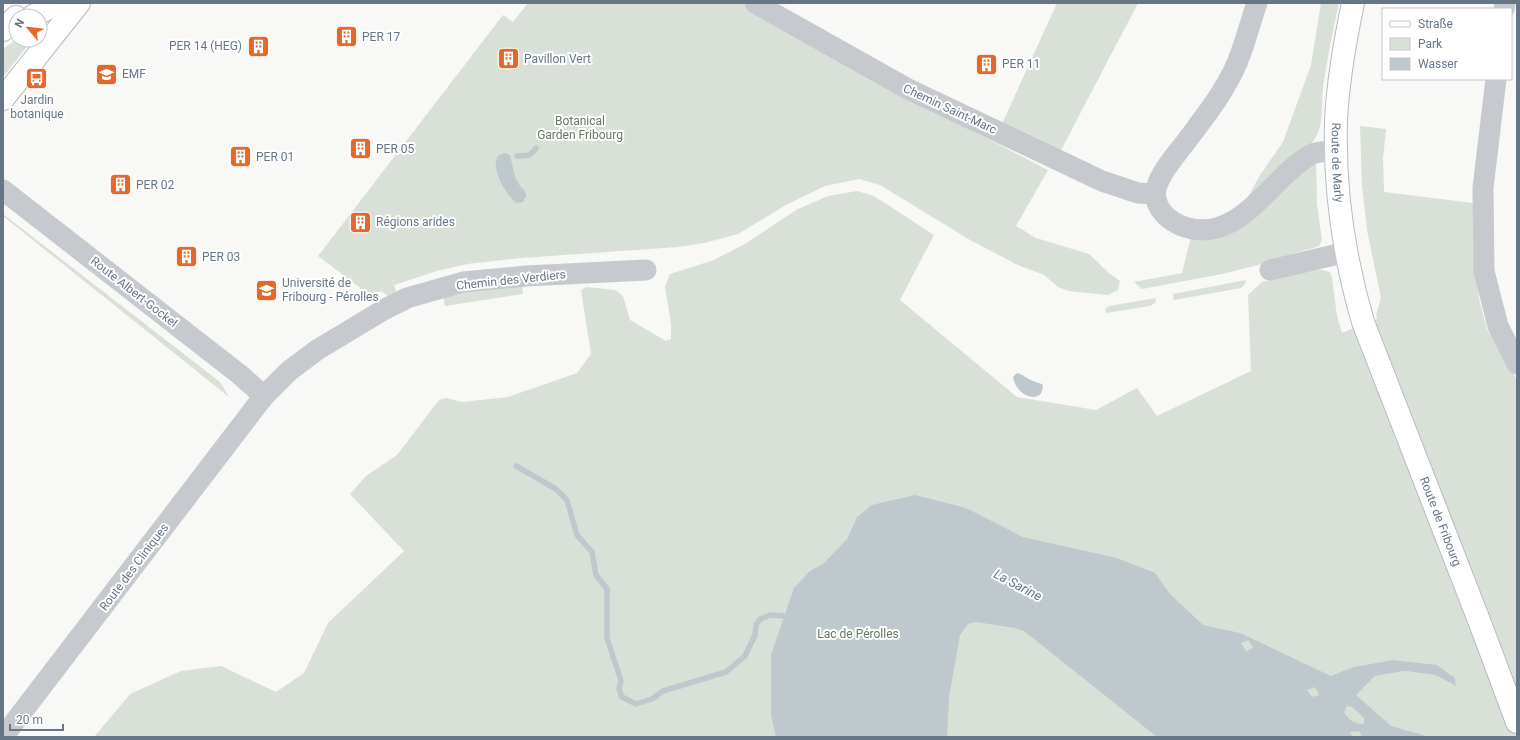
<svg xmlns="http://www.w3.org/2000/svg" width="1520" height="740" viewBox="0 0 1520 740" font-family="Roboto,sans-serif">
<rect width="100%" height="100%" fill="#f8f8f6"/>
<g fill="#d9e0d7" fill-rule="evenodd">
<path d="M 528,3 L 742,3 L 886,86 L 1048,170 L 1016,226 L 1036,238 L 1089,254 L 1109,273 L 1120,281 L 1118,290 L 1108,295 L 1069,291 L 1058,287 L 1044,275 L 1018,265 L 970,240 L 880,185 L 859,179 L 825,186 L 786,205 L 738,234 L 704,243 L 678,247 L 522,258 L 467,264 L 437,271 L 394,285 L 396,291 L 395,295 L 391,298 L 381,291 L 368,298 L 359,287 L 318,256 L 503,15 L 513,22 Z"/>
<path d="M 1057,3 L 1138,3 L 1059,154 L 1001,126 Z"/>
<path d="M 1321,3 L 1339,3 C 1333,31 1327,59 1323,87 C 1321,107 1325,126 1312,143 L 1244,204 L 1260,175 L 1283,142 L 1311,65 Z"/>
<path d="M 16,40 L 32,40 L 3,77 L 3,49 Z"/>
<path d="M 1360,126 L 1386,129 L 1383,159 L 1384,192 L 1473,203 L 1474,265 L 1480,303 L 1487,329 L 1517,380 L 1517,737 L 94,737 L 130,694 L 181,671 L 221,666 L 276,692 L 304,673 L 328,623 L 404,551 L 350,494 L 366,476 L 397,455 L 439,400 L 446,398 L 462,402 L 508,397 L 577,373 L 591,354 L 581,290 L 586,287 L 615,290 L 623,296 L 630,320 L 666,341 L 671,339 L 671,324 L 665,287 L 670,274 L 714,260 L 745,244 L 796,210 L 828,196 L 857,191 L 874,196 L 934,235 L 900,300 L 1017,397 L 1096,410 L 1137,388 L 1157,416 L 1251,371 L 1248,295 L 1262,282 L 1316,269 L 1327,271 L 1330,272 L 1332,278 L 1337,316 L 1342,333 L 1377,319 L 1376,315 L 1381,298 L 1367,230 L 1362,186 ZM 1392,660 L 1455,678 L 1456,686 L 1435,675 L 1405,671 L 1375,676 L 1344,671 L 1353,667 Z"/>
<path d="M 1316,158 L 1317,204 L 1322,240 L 1319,246 L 1314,248 L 1298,252 L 1258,265 L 1222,274 L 1142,289 L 1134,282 L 1182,273 L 1191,237 Z"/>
<path d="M 3,214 L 220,382 L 229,397 L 3,216 Z"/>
<path d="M 1246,280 L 1245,284 L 1241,288 L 1174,300 L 1173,294 Z"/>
<path d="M 522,284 L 523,294 L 445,306 L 443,295 Z"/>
<path d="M 1156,298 L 1155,303 L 1150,306 L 1106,313 L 1105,309 L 1109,306 Z"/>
</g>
<g fill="#bfc8cd" fill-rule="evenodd">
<path d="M 505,153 L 510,155 L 515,177 L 520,186 L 525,191 L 526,196 L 523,202 L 516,203 C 507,196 488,166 499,155 C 500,155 504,153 505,153 Z"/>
<path d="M 1017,373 C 1023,374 1027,379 1033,381 C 1037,383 1039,382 1043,385 C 1043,406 1016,397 1013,377 Z"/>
<path d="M 915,495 L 966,508 L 1023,537 L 1117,558 L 1155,573 L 1169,593 L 1203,625 L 1240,633 L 1331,676 L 1353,667 L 1392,660 L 1437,665 L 1455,678 L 1456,686 L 1435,675 L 1405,671 L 1375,676 L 1356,695 L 1391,726 L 1430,737 L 1362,737 L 1359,731 L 1350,732 L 1353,737 L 1157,737 L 1024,631 L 1015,628 L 976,622 L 968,624 L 960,635 L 949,697 L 947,737 L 776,737 L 771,715 L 771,655 L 794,588 L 810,571 L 823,564 L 847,539 L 857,517 L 872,505 ZM 1249,640 L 1253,648 L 1246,651 L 1241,643 ZM 1315,687 L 1319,695 L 1312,697 L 1307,690 ZM 1347,706 L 1352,707 L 1364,718 L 1364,724 C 1354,724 1349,720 1344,712 Z"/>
</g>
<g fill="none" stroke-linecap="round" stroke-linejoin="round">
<g stroke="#bfc8cd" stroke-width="5.5">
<path d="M 517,156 C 526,155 531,157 536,148"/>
<path d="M 516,466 L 556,489 L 567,500 L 577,535 L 592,552 L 596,575 L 607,589 L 607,638 L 621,681 L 619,689 L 622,697 L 636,704 L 652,699 L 663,691 L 726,672 L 745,656 L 755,635 L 756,625 L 760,619 L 771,615 L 784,616"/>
</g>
<defs>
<g id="major">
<path id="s1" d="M 1353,3 C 1345,41 1338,81 1336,120 C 1334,188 1344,257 1363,322 L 1480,623 L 1517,722"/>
<path d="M 33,16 L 59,3"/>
<path d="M 3,30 L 16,17"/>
<path d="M 3,99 L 79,3"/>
</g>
</defs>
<use href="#major" stroke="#b7bbbf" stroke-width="24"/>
<g stroke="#c6c9cd" stroke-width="21">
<path d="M 755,3 L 908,89 L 1102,181 L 1138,193 L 1155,194"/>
<path d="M 1257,3 C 1250,23 1245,44 1237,63 C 1225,91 1206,115 1188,139 C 1178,153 1151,181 1156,199 C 1159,212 1170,221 1182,226 C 1238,247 1270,178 1310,155 C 1317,151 1328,151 1336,151"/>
<path d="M 1504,9 L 1505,3"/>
<path d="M 1496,79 L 1483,188 L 1484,271 L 1498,326 L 1517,364"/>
<path d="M 3,190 L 239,374 L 264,396"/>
<path d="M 1270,270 L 1347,252"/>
<path d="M 3,737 L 264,396 L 289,371 L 317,350 L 385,309 L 407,298 L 463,282 L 526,276 L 646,270"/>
</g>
<use href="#major" stroke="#fff" stroke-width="22"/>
</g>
<defs>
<symbol id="building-square" viewBox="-11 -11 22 22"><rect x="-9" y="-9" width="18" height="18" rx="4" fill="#e4682a" stroke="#fff"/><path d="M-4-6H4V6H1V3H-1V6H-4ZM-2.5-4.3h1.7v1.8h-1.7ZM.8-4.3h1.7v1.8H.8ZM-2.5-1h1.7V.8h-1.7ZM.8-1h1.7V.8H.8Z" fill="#fff"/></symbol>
<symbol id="university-square" viewBox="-11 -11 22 22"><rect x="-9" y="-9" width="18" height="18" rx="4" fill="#e4682a" stroke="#fff"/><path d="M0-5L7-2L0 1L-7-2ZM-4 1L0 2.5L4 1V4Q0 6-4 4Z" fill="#fff"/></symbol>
<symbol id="bus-square" viewBox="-11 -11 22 22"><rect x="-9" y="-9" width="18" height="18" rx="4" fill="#e4682a" stroke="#fff"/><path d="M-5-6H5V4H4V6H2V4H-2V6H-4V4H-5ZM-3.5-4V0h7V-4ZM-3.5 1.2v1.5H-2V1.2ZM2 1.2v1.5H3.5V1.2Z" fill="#fff"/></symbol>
</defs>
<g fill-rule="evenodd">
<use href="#building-square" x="334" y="24" width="25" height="25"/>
<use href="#building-square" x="246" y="34" width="25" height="25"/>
<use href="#building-square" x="496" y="46" width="25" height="25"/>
<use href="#building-square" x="974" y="52" width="25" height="25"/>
<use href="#university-square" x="94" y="62" width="25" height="25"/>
<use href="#bus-square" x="24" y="66" width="25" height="25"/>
<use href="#building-square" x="348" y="136" width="25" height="25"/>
<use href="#building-square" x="228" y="144" width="25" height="25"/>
<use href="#building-square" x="108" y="172" width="25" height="25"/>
<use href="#building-square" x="348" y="210" width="25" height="25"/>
<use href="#building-square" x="174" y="244" width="25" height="25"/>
<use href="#university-square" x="254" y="278" width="25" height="25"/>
</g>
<g text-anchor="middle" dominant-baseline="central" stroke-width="4" stroke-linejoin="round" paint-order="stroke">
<g font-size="12" fill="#677687" stroke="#fff" text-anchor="start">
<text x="362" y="37">PER 17</text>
<text x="242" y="46" text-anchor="end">PER 14 (HEG)</text>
<text x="524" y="59">Pavillon Vert</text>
<text x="1002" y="64">PER 11</text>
<text x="122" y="74">EMF</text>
<text x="37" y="100" text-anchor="middle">Jardin<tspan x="37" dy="14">botanique</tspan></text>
<text x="376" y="149">PER 05</text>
<text x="256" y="157">PER 01</text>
<text x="136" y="185">PER 02</text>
<text x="376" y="222">Régions arides</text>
<text x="202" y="257">PER 03</text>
<text x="282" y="283">Université de<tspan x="282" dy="14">Fribourg - Pérolles</tspan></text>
</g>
<g font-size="12" fill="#677687" stroke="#fff">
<text transform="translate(950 109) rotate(25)">Chemin Saint-Marc</text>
<text stroke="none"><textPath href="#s1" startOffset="161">Route de Marly</textPath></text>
<text transform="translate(511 280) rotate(-6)">Chemin des Verdiers</text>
<text transform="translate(134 292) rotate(38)">Route Albert-Gockel</text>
<text stroke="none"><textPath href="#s1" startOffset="537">Route de Fribourg</textPath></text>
<text transform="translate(134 567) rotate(-53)">Route des Cliniques</text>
</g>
<g font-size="12" fill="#657962" stroke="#fff">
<text x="580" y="121">Botanical<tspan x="580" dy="14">Garden Fribourg</tspan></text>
<text x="858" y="634">Lac de Pérolles</text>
</g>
<g font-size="13" font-style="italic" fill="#637782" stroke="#fff">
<text transform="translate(1018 585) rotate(28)">La Sarine</text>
</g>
</g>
<rect width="1520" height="740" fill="none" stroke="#677687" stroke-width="8"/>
<rect x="1382" y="8" width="130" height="72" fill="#ffffff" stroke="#c2c8cf"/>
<rect x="1390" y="21" width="20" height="6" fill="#ffffff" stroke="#c2c8cf"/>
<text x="1418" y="28" font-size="12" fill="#677687">Straße</text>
<rect x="1390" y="38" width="20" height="12" fill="#d9e0d7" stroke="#c2c8cf"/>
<text x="1418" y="48" font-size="12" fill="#677687">Park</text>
<rect x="1390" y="58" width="20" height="12" fill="#bfc8cd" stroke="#c2c8cf"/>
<text x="1418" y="68" font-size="12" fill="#677687">Wasser</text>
<g transform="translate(28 28) rotate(298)"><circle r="19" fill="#ffffff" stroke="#c2c8cf"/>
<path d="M0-3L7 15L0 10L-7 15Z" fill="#e4682a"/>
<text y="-6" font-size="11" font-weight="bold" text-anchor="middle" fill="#677687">N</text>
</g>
<path d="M10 724v6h53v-6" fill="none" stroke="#677687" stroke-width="2"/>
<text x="16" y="724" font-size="12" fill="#677687" stroke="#ffffff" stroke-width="3" paint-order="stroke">20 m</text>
</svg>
